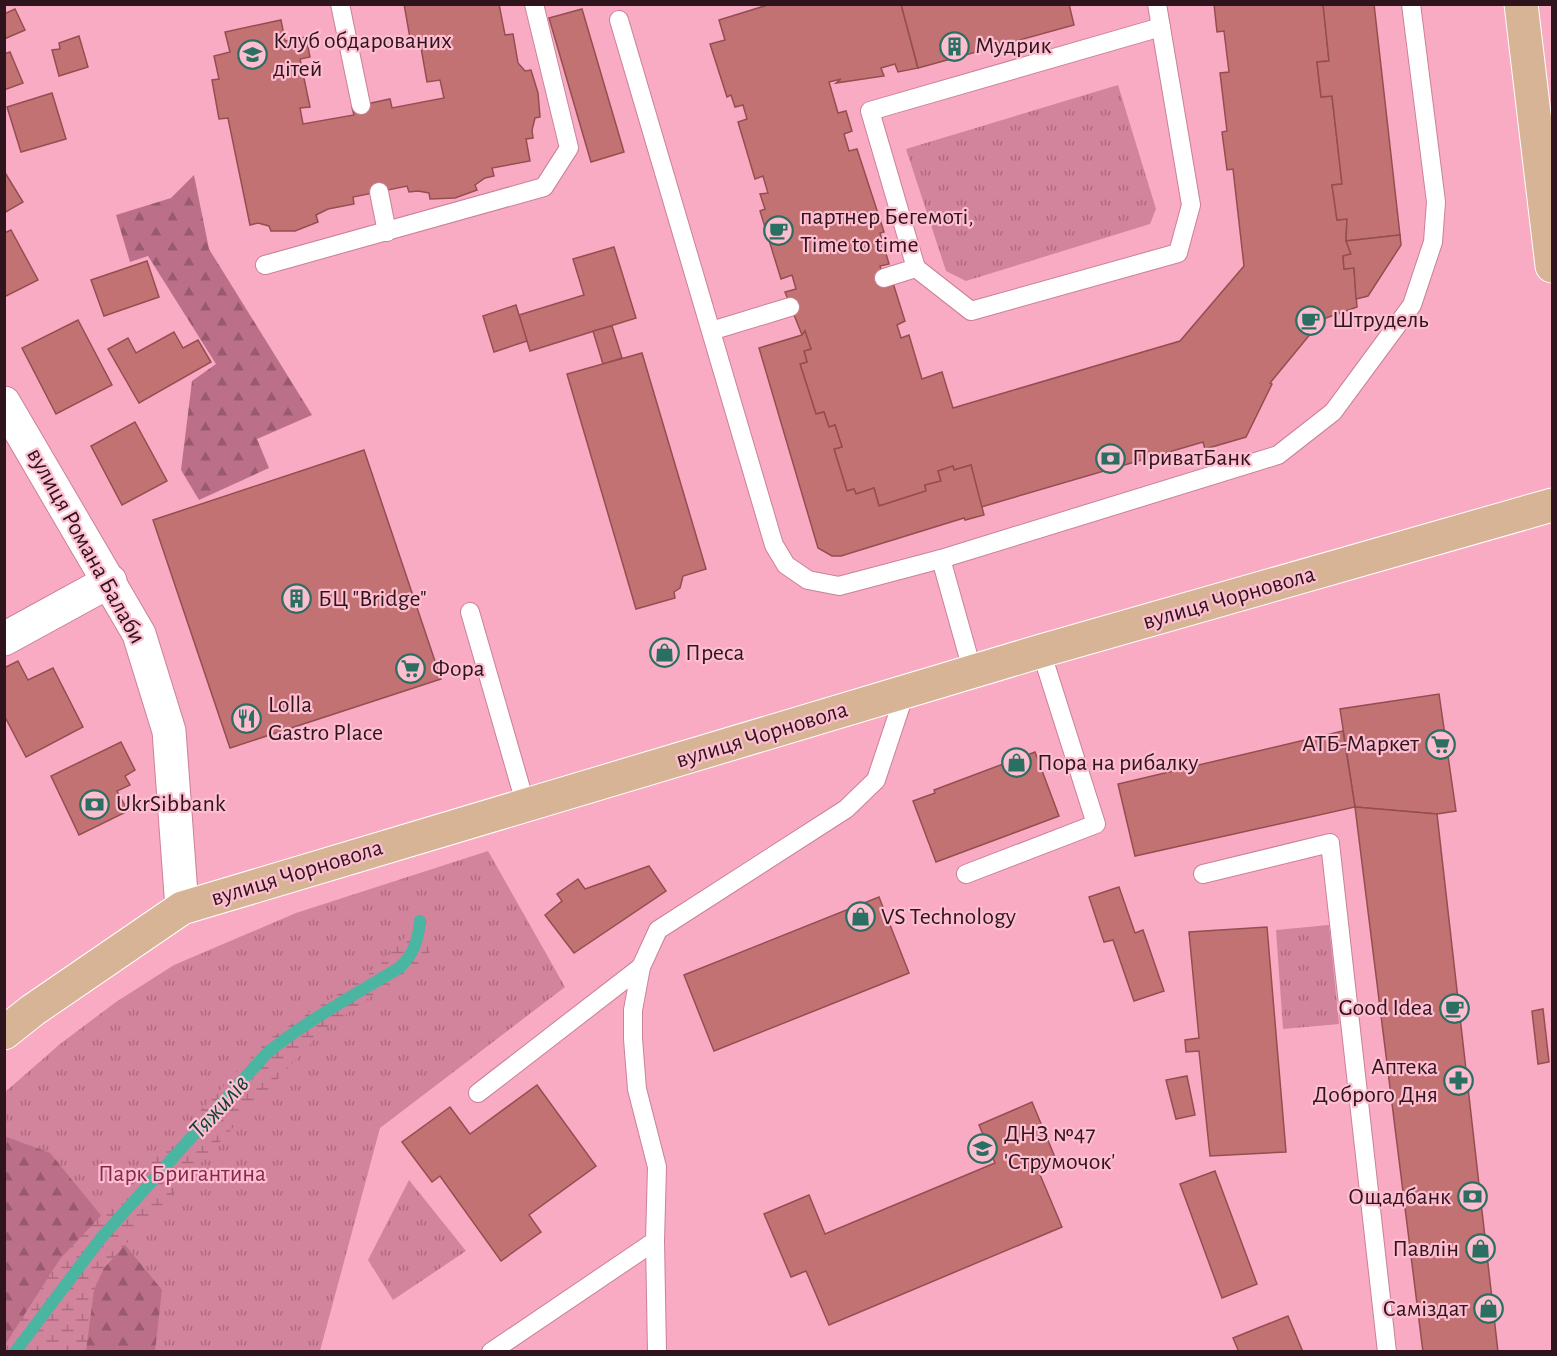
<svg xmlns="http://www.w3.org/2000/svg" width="1557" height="1356" viewBox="0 0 1557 1356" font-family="'Alegreya Sans',sans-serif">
<defs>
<pattern id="grass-tufts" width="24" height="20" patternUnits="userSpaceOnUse" patternTransform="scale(1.5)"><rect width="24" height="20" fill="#d3849d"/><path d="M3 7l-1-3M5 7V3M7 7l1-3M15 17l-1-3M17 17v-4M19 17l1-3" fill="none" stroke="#ac6b7f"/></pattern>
<pattern id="forest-firs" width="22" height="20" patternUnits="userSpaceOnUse" patternTransform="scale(1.5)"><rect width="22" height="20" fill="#bc6f88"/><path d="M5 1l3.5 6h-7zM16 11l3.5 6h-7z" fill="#995a6f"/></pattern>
<pattern id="wetland-marsh" width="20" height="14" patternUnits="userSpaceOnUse" patternTransform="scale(1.5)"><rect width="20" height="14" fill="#d3849d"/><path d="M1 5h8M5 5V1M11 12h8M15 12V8" fill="none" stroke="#ac6b7f"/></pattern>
</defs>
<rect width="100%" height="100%" fill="#f8abc3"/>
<g fill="url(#grass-tufts)">
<path d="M 1118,85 L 1156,209 L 1150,224 L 966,281 L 946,271 L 906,149 Z"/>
<path d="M 488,851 L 565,987 L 380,1128 L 320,1351 L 5,1351 L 4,1093 L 60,1044 L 116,1002 L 174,965 L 296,913 Z"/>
<path d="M 1329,925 L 1339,1024 L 1283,1029 L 1276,930 Z"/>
<path d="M 409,1180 L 466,1251 L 393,1300 L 368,1260 Z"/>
</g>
<g fill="url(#forest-firs)">
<path d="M 194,175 L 209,249 L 312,415 L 257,439 L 269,468 L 199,500 L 181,470 L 192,381 L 216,364 L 148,256 L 130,262 L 116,215 L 171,198 Z"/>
<path d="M 4,1136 L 50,1153 L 162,1290 L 155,1351 L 5,1351 Z"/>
</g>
<path fill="url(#wetland-marsh)" d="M 420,921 L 429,940 L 430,952 L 422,961 L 323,1030 L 104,1268 L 94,1290 L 86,1351 L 5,1351 L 5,1345 L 60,1259 L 254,1054 L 272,1037 L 376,969 Z"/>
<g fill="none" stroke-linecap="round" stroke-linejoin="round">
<path stroke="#4ab5a1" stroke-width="12" d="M 15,1352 L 101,1238 L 267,1053 C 308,1020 354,995 399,968 C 414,954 418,941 420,921"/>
</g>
<g fill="#c37274" stroke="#954e50" stroke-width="1.5">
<path d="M 404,4 L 499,4 L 505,35 L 513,34 L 518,63 L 525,71 L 531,70 L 538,93 L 540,117 L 535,118 L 532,130 L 533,138 L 526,139 L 530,161 L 492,168 L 494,176 L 485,178 L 475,185 L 477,190 L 455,198 L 430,199 L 429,193 L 418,191 L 409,192 L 407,186 L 353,197 L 354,204 L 328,209 L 316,215 L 318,222 L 295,231 L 271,231 L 269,226 L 258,223 L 250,225 L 228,118 L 219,119 L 212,80 L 219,79 L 214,56 L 230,52 L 225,32 L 281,20 L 285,41 L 306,37 L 310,57 L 300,59 L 310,107 L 300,108 L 303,124 L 354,115 L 352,107 L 390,99 L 392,108 L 444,98 L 440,80 L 427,82 L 419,36 L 410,38 Z"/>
<path d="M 771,4 L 901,4 L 918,68 L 898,72 L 895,64 L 881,68 L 884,76 L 836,83 L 841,79 L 829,82 L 838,113 L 846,111 L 852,131 L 844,134 L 849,151 L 857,149 L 884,232 L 880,233 L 889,264 L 880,266 L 886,285 L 893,283 L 905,321 L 897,325 L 901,338 L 909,335 L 922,379 L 942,372 L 953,408 L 1180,341 L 1244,266 L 1233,169 L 1227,170 L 1222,132 L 1227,131 L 1220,73 L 1229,72 L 1224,31 L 1217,32 L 1214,4 L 1323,4 L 1329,61 L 1317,62 L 1321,97 L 1332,96 L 1342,184 L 1332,185 L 1337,220 L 1347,219 L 1346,241 L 1351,254 L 1343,256 L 1344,269 L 1354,268 L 1357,307 L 1326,318 L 1309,328 L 1312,332 L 1270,383 L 1272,384 L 1246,437 L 1205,449 L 1203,442 L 981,507 L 971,465 L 954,470 L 953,466 L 938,471 L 941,481 L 925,485 L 926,491 L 879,506 L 874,488 L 856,494 L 854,489 L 847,491 L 834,449 L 842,447 L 835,425 L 829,427 L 824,412 L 816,414 L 800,364 L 807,362 L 804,351 L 811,349 L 805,331 L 802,335 L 785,292 L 796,289 L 792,275 L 781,279 L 760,211 L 765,209 L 760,194 L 768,193 L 763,176 L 755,179 L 738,122 L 747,119 L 743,105 L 735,107 L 731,95 L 727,97 L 710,44 L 725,40 L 719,20 Z"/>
<path d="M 901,4 L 1069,4 L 1074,25 L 918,68 Z"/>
<path d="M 1323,4 L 1374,4 L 1400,235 L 1346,241 L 1347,219 L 1337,220 L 1332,185 L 1342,184 L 1332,96 L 1321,97 L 1317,62 L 1329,61 Z"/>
<path d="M 15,9 L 25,30 L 4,39 L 4,14 Z"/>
<path d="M 582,9 L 624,152 L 591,162 L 549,18 Z"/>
<path d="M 79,36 L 88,67 L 59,76 L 52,50 L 60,49 L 59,43 Z"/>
<path d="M 10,52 L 23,83 L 4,90 L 4,54 Z"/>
<path d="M 52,93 L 66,139 L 21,152 L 7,107 Z"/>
<path d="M 4,171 L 23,202 L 4,213 Z"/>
<path d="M 11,230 L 38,280 L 4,297 L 4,233 Z"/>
<path d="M 1400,235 L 1401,245 L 1368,296 L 1356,299 L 1354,268 L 1344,269 L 1343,256 L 1351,254 L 1346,241 Z"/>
<path d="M 614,247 L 636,318 L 530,351 L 519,315 L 584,295 L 573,259 Z"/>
<path d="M 147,261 L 159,297 L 104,316 L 91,280 Z"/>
<path d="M 516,305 L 527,341 L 494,352 L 483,316 Z"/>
<path d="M 78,320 L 112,385 L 56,414 L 22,348 Z"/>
<path d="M 612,326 L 622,358 L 603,364 L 593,331 Z"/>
<path d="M 805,331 L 811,349 L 804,351 L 807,362 L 800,364 L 816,414 L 824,412 L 829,427 L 835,425 L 842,447 L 834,449 L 847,491 L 854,489 L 856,494 L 874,488 L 879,506 L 926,491 L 925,485 L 941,481 L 938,471 L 953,466 L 954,470 L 971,465 L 984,515 L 965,520 L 964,518 L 841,556 L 832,556 L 818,548 L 759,348 L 802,335 Z"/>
<path d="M 174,332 L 183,348 L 198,340 L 211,362 L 139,403 L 108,349 L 128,338 L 136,353 Z"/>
<path d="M 642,353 L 706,569 L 683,576 L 680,588 L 674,592 L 675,598 L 636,609 L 567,374 Z"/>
<path d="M 135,422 L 167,481 L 122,505 L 91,446 Z"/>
<path d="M 364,450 L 441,679 L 230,748 L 153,520 Z"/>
<path d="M 668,643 L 673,658 L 660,662 L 655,647 Z"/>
<path d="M 18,661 L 28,680 L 53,668 L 83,727 L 26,757 L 4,715 L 4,668 Z"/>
<path d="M 1439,694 L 1456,811 L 1437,814 L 1355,807 L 1340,709 Z"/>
<path d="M 1343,731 L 1355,807 L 1135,856 L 1118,784 Z"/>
<path d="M 121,742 L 135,770 L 125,776 L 130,785 L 117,791 L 128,811 L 79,835 L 51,776 Z"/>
<path d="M 1035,752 L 1059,816 L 936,862 L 913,801 L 935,793 L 934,790 Z"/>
<path d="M 1355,807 L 1437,814 L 1498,1352 L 1423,1352 Z"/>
<path d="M 649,866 L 666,891 L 574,953 L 545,915 L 562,901 L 557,894 L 578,879 L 585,889 Z"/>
<path d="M 1119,887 L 1135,933 L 1143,930 L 1164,991 L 1134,1001 L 1113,940 L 1104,942 L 1089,897 Z"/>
<path d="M 879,897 L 909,973 L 714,1051 L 684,975 Z"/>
<path d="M 1267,927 L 1286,1152 L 1210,1156 L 1199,1051 L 1186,1052 L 1185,1040 L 1199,1038 L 1189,932 Z"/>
<path d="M 1543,1009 L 1549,1062 L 1538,1064 L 1532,1011 Z"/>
<path d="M 1187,1076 L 1195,1115 L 1176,1119 L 1166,1080 Z"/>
<path d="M 537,1085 L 596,1166 L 529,1215 L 541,1232 L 501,1261 L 440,1176 L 432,1182 L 402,1142 L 450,1107 L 470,1134 Z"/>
<path d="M 1032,1102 L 1057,1162 L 1038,1170 L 1062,1227 L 829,1325 L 806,1271 L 791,1277 L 764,1214 L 809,1195 L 825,1234 L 995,1163 L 979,1125 Z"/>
<path d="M 1215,1171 L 1257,1284 L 1222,1298 L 1180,1184 Z"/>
<path d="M 1288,1316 L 1303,1352 L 1239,1352 L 1233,1338 Z"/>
</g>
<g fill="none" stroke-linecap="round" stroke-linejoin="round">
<defs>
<g id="service">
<path d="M 340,4 L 361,105"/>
<path d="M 619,20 L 774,545 L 786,565 L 808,580 L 839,586 L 941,559 L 1278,455 L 1333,412 L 1412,305 L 1433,242 L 1436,202 L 1411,4"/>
<path d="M 379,192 L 387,232"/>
<path d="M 265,265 L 544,187 L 569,148 L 534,4"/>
<path d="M 916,268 L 870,111 L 1161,27"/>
<path d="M 884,278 L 916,268 L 971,311 L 1178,253 L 1191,205 L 1157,4"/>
<path d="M 711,331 L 790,307"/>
<path d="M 941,559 L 973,673"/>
<path d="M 470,612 L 526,806"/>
<path d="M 966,874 L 1096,824 L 1041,651"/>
<path d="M 1203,874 L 1330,843 L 1387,1352"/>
<path d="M 478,1093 L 641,967"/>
<path d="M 491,1352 L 655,1241"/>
<path d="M 657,1352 L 655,1241 L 657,1167 L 637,1089 L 633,1039 L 633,1010 L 641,967 L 658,930 L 846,809 L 876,780 L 905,693"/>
</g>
<g id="minor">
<path d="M 4,403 L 139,634 L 169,731 L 182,908"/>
<path d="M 4,639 L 110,581"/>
</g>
<g id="primary">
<path d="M 1521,4 L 1552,266"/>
<path d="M 4,1033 L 33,1010 L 182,908 L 1041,651 L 1552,505"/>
</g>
</defs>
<use href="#service" stroke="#cb8199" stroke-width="20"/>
<use href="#minor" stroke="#cb8199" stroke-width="35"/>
<use href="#primary" stroke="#fff" stroke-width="35"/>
<use href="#service" stroke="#fff" stroke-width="18"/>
<use href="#minor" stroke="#fff" stroke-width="33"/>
<use href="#primary" stroke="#d8b496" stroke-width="33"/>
</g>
<defs>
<symbol id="building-ring" viewBox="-11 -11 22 22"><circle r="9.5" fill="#fdbed0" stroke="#2a6f62" stroke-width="1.5"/><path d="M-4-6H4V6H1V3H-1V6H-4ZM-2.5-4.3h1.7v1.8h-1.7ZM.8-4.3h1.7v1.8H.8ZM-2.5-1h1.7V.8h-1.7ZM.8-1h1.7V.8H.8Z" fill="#2a6f62"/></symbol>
<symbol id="school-ring" viewBox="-11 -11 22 22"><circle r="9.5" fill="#fdbed0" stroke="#2a6f62" stroke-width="1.5"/><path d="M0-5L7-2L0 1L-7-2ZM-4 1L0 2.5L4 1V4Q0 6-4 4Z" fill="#2a6f62"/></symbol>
<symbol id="cafe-ring" viewBox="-11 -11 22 22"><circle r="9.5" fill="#fdbed0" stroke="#2a6f62" stroke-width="1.5"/><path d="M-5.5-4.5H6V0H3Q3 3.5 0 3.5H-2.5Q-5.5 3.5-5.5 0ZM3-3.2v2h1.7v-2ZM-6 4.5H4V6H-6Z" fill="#2a6f62"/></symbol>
<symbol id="bank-ring" viewBox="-11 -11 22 22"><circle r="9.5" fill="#fdbed0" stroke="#2a6f62" stroke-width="1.5"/><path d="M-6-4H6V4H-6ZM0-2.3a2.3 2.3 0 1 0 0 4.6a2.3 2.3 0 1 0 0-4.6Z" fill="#2a6f62"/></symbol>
<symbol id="shop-ring" viewBox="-11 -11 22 22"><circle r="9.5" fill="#fdbed0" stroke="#2a6f62" stroke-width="1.5"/><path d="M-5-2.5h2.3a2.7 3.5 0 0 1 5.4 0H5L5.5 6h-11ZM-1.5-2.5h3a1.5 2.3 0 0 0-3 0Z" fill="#2a6f62"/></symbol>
<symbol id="supermarket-ring" viewBox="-11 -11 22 22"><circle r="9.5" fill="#fdbed0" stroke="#2a6f62" stroke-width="1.5"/><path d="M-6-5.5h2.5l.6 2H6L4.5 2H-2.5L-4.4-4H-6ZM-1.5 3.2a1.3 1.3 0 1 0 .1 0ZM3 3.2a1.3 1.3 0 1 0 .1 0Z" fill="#2a6f62"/></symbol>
<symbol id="restaurant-ring" viewBox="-11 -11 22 22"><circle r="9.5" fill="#fdbed0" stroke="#2a6f62" stroke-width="1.5"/><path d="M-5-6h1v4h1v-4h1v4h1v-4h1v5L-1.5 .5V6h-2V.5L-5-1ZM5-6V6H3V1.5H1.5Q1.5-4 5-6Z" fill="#2a6f62"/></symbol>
<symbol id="pharmacy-ring" viewBox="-11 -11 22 22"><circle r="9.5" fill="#fdbed0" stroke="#2a6f62" stroke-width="1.5"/><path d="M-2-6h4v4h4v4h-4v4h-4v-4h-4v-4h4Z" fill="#2a6f62"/></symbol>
</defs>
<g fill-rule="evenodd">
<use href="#building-ring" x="938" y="30" width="33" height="33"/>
<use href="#school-ring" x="236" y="38" width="33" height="33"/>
<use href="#cafe-ring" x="762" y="214" width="33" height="33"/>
<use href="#cafe-ring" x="1294" y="304" width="33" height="33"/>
<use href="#bank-ring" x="1094" y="442" width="33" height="33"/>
<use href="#building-ring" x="280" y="582" width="33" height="33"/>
<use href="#shop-ring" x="648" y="636" width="33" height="33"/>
<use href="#supermarket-ring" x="394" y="652" width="33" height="33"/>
<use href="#restaurant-ring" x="230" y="702" width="33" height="33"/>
<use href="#supermarket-ring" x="1424" y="728" width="33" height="33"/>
<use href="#shop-ring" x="1000" y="746" width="33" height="33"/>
<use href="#bank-ring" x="78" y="788" width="33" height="33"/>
<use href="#shop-ring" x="844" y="900" width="33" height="33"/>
<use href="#cafe-ring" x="1438" y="992" width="33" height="33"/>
<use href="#pharmacy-ring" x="1442" y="1064" width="33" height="33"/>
<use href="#school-ring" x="966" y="1132" width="33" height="33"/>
<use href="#bank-ring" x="1456" y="1180" width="33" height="33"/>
<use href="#shop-ring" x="1464" y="1232" width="33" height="33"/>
<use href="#shop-ring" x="1472" y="1292" width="33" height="33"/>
</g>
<g text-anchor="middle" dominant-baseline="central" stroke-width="4.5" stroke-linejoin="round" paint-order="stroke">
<g font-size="24" fill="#2f131d" stroke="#fdbed0" text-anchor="start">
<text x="273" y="41">Клуб обдарованих<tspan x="273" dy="28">дітей</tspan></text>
<text x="975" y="46">Мудрик</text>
<text x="800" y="217">партнер Бегемоті,<tspan x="800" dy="28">Time to time</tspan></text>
<text x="1332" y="320">Штрудель</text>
<text x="1132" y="458">ПриватБанк</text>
<text x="318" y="599">БЦ "Bridge"</text>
<text x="685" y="653">Преса</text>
<text x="432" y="669">Фора</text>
<text x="268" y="705">Lolla<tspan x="268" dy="28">Gastro Place</tspan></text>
<text x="1419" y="744" text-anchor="end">АТБ-Маркет</text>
<text x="1037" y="763">Пора на рибалку</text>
<text x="116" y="804">UkrSibbank</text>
<text x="881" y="917">VS Technology</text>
<text x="1433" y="1008" text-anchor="end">Good Idea</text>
<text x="1438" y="1067" text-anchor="end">Аптека<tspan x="1438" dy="28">Доброго Дня</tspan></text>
<text x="1004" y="1134">ДНЗ №47<tspan x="1004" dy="28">'Струмочок'</tspan></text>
<text x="1451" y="1197" text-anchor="end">Ощадбанк</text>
<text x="1459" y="1249" text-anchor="end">Павлін</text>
<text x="1468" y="1309" text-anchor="end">Саміздат</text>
</g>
<g font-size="24" fill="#2f131d" stroke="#fdbed0">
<text transform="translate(86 546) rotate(61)">вулиця Романа Балаби</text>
<text transform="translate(1229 598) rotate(-16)">вулиця Чорновола</text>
<text transform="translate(762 735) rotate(-17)">вулиця Чорновола</text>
<text transform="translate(297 873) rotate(-17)">вулиця Чорновола</text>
</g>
<g font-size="24" fill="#85274e" stroke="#fdbed0">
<text x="182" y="1174">Парк Бригантина</text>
</g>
<g font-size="26" font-style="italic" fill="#104038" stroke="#fdbed0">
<text transform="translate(219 1107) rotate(-48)">Тяжилів</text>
</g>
</g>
<rect width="1557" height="1356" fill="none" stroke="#2f131d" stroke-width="12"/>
</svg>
